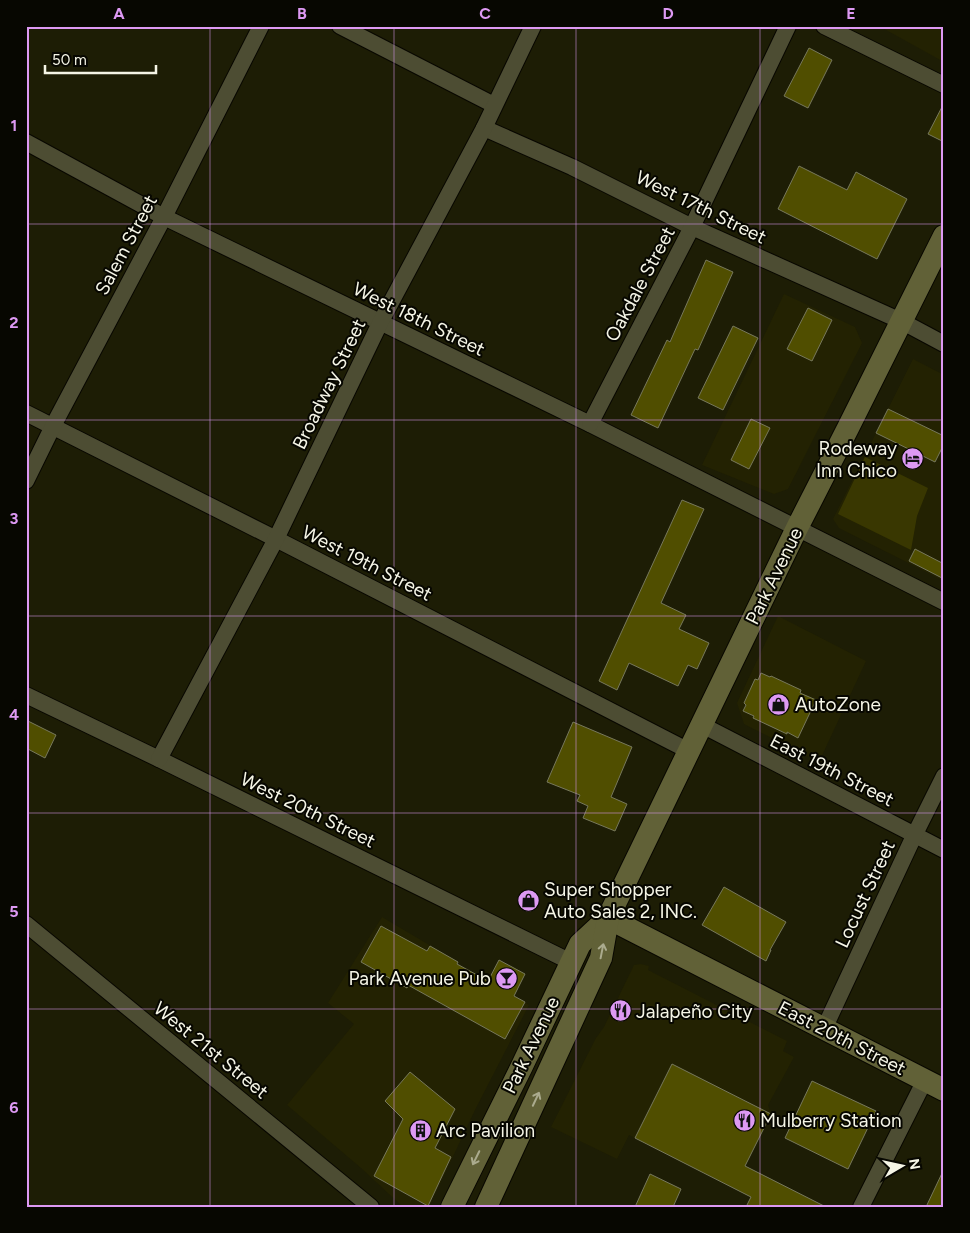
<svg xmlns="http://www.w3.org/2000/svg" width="970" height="1233" viewBox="0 0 970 1233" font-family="Figtree,sans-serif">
<rect width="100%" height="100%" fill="#1d1d05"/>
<g fill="#232202">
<path d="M 879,26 L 944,26 L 944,62 Z"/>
<path d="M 784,294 L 855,327 L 862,343 L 788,489 L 774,494 L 702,465 Z"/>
<path d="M 913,359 L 944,375 L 944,581 L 839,528 L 833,519 Z"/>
<path d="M 778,616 L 866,661 L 819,762 L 744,724 L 737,703 Z"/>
<path d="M 382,917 L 458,962 L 457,964 L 529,1005 L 475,1110 L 429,1207 L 403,1207 L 361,1168 L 287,1105 L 354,1024 L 328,1003 Z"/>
<path d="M 641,964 L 649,966 L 648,970 L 787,1041 L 783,1051 L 794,1057 L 768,1105 L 771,1114 L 734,1188 L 629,1135 L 617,1159 L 551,1127 L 596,1038 L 604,1027 L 634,965 Z"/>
</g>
<path fill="#393701" d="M 865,457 L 928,488 L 917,516 L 911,550 L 838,514 Z"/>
<g fill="#504e00" stroke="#77785c">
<path d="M 809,48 L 832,60 L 808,108 L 784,96 Z"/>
<path d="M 944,103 L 944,142 L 928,134 Z"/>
<path d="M 799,166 L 847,190 L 856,172 L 907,199 L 877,259 L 778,209 Z"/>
<path d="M 706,260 L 733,272 L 698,350 L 695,349 L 658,428 L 631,415 L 667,340 L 670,342 Z"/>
<path d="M 808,308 L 832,320 L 812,361 L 787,349 Z"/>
<path d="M 733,326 L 758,338 L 723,410 L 698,398 Z"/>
<path d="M 888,409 L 944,436 L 944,444 L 935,462 L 876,433 Z"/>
<path d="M 751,419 L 770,428 L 749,469 L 731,460 Z"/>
<path d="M 682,500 L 704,509 L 661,603 L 686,615 L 679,629 L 709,643 L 697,669 L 688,665 L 678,686 L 629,663 L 617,690 L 599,681 Z"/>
<path d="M 915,549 L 944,564 L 944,579 L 909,561 Z"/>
<path d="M 761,673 L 770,677 L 771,676 L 801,690 L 800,693 L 816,700 L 798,738 L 787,732 L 787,734 L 753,718 L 754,716 L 743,711 L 746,705 L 744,703 L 755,679 L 758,680 Z"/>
<path d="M 26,720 L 56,735 L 45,758 L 26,748 Z"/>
<path d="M 573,722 L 632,747 L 611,797 L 627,804 L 615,831 L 583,818 L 588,806 L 577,801 L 580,795 L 547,782 Z"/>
<path d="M 724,887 L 786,922 L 770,950 L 771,950 L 766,961 L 702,925 Z"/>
<path d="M 381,926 L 427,951 L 430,946 L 458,962 L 457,964 L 488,981 L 499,960 L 525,974 L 514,996 L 525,1002 L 505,1039 L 408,985 L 407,988 L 361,962 Z"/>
<path d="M 672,1064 L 771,1114 L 745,1166 L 826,1207 L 746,1207 L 751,1197 L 635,1138 Z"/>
<path d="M 410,1072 L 455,1109 L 435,1148 L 451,1157 L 428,1206 L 374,1176 L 403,1119 L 385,1101 Z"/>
<path d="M 812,1081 L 876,1111 L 848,1169 L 785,1138 Z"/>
<path d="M 944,1169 L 944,1207 L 926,1207 Z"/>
<path d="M 650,1174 L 681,1189 L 673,1207 L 635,1207 Z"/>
</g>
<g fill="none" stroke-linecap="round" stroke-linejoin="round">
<defs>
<g id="street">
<path d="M 340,26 L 494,105"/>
<path d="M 824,26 L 944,85"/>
<path d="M 484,128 L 572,167 L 692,227 L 901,321 L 944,344"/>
<path d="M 26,142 L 164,217 L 590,424 L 944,602"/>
<path d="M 26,413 L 276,539 L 689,751"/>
<path d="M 590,424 L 692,227 L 788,26"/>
<path d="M 26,481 L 53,426 L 164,217 L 261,26"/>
<path d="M 26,695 L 159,759 L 571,962"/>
<path d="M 702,725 L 944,850"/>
<path d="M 159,759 L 276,539 L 380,323 L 484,128 L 533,26"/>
<path d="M 26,924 L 371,1207"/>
<path d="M 824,1029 L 914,836 L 944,776"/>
<path d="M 861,1207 L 925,1080"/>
</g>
<g id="secondary">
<path d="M 608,918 L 944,1090"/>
<path d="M 452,1207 L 522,1066 L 580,944 L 608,918"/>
<path d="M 486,1207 L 601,958 L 608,918 L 797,528 L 848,428 L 944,236"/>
</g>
</defs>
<use href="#street" stroke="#080700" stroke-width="18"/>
<use href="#secondary" stroke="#080700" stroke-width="24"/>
<use href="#street" stroke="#4d4d33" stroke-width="16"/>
<use href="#secondary" stroke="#616137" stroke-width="22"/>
</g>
<defs><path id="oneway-shaft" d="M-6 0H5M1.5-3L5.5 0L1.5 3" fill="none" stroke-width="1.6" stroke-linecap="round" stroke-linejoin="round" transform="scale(1.25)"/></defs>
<g stroke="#abab8e">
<use href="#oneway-shaft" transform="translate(602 951) rotate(-79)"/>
<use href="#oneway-shaft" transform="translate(536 1099) rotate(-65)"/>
<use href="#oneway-shaft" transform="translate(476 1158) rotate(116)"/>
</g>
<path fill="none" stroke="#dd99f3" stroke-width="1" stroke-opacity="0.55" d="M 210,26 L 210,1207M 394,26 L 394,1207M 576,26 L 576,1207M 760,26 L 760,1207M 26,224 L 944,224M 26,420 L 944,420M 26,616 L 944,616M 26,813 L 944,813M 26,1009 L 944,1009"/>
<defs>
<symbol id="hotel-disc" viewBox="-11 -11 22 22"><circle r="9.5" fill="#dd99f3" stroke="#070701"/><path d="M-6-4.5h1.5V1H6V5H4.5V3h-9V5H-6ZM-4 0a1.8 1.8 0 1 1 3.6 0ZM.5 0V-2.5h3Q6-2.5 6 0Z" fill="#111"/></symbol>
<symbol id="shop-disc" viewBox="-11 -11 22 22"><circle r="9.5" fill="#dd99f3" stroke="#070701"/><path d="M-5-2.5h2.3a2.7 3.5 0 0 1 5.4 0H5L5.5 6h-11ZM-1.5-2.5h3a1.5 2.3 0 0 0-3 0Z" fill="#111"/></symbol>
<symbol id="bar-disc" viewBox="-11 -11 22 22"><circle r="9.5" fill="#dd99f3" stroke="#070701"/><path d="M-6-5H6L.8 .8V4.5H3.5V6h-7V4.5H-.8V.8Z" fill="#111"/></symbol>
<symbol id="restaurant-disc" viewBox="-11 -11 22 22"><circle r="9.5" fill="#dd99f3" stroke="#070701"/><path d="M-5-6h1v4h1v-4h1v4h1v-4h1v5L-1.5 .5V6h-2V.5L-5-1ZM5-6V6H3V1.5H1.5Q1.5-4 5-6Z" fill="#111"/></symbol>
<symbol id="building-disc" viewBox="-11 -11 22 22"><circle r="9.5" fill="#dd99f3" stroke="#070701"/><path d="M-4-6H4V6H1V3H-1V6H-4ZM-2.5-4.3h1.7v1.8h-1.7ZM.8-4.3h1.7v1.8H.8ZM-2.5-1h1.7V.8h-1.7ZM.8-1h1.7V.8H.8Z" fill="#111"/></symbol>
</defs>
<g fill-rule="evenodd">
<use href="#hotel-disc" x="900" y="446" width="25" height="25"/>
<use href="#shop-disc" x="766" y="692" width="25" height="25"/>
<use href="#shop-disc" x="516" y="888" width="25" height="25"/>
<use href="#bar-disc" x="494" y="966" width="25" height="25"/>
<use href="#restaurant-disc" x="608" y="998" width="25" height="25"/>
<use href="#restaurant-disc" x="732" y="1108" width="25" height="25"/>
<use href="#building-disc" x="408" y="1118" width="25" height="25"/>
</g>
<g text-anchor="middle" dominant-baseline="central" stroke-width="4" stroke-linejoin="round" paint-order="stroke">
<g font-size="19" fill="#f5f5e6" stroke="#070701">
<text transform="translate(701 207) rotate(26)">West 17th Street</text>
<text transform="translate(126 245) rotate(-62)">Salem Street</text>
<text transform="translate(640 284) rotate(-62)">Oakdale Street</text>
<text transform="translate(419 319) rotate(26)">West 18th Street</text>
<text transform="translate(329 384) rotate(-64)">Broadway Street</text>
<text transform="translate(367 563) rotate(27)">West 19th Street</text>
<text transform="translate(774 576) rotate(-64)">Park Avenue</text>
<text transform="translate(832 770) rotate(27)">East 19th Street</text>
<text transform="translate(308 810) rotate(26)">West 20th Street</text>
<text transform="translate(865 894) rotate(-65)">Locust Street</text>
<text transform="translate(842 1038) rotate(27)">East 20th Street</text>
<text transform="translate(531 1045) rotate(-64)">Park Avenue</text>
<text transform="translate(211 1050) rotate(39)">West 21st Street</text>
</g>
<g font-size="19" fill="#f5f5e6" stroke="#070701" text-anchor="start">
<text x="897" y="448" text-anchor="end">Rodeway<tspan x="897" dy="22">Inn Chico</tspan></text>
<text x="795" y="704">AutoZone</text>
<text x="544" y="889">Super Shopper<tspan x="544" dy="22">Auto Sales 2, INC.</tspan></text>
<text x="491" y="978" text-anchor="end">Park Avenue Pub</text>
<text x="636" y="1011">Jalapeño City</text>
<text x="760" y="1120">Mulberry Station</text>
<text x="436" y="1130">Arc Pavilion</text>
</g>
</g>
<rect width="970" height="1233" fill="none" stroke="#070701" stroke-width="55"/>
<g transform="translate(902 1166) rotate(81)" stroke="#070701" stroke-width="4" paint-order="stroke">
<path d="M0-4L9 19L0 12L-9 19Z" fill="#f5f5e6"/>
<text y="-8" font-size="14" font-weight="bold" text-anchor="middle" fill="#f5f5e6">N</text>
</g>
<path d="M45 65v8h111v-8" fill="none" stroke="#f5f5e6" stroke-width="2.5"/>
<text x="52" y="65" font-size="15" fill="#f5f5e6" stroke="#070701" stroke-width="4" paint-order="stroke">50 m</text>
<rect x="28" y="28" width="914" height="1178" fill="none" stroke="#dd99f3" stroke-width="2"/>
<g font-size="16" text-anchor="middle" font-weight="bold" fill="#dd99f3">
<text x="119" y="19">A</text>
<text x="302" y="19">B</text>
<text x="485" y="19">C</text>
<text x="668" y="19">D</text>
<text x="851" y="19">E</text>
<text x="14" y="131">1</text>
<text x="14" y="328">2</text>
<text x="14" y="524">3</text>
<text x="14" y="720">4</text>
<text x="14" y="917">5</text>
<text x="14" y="1113">6</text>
</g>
</svg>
